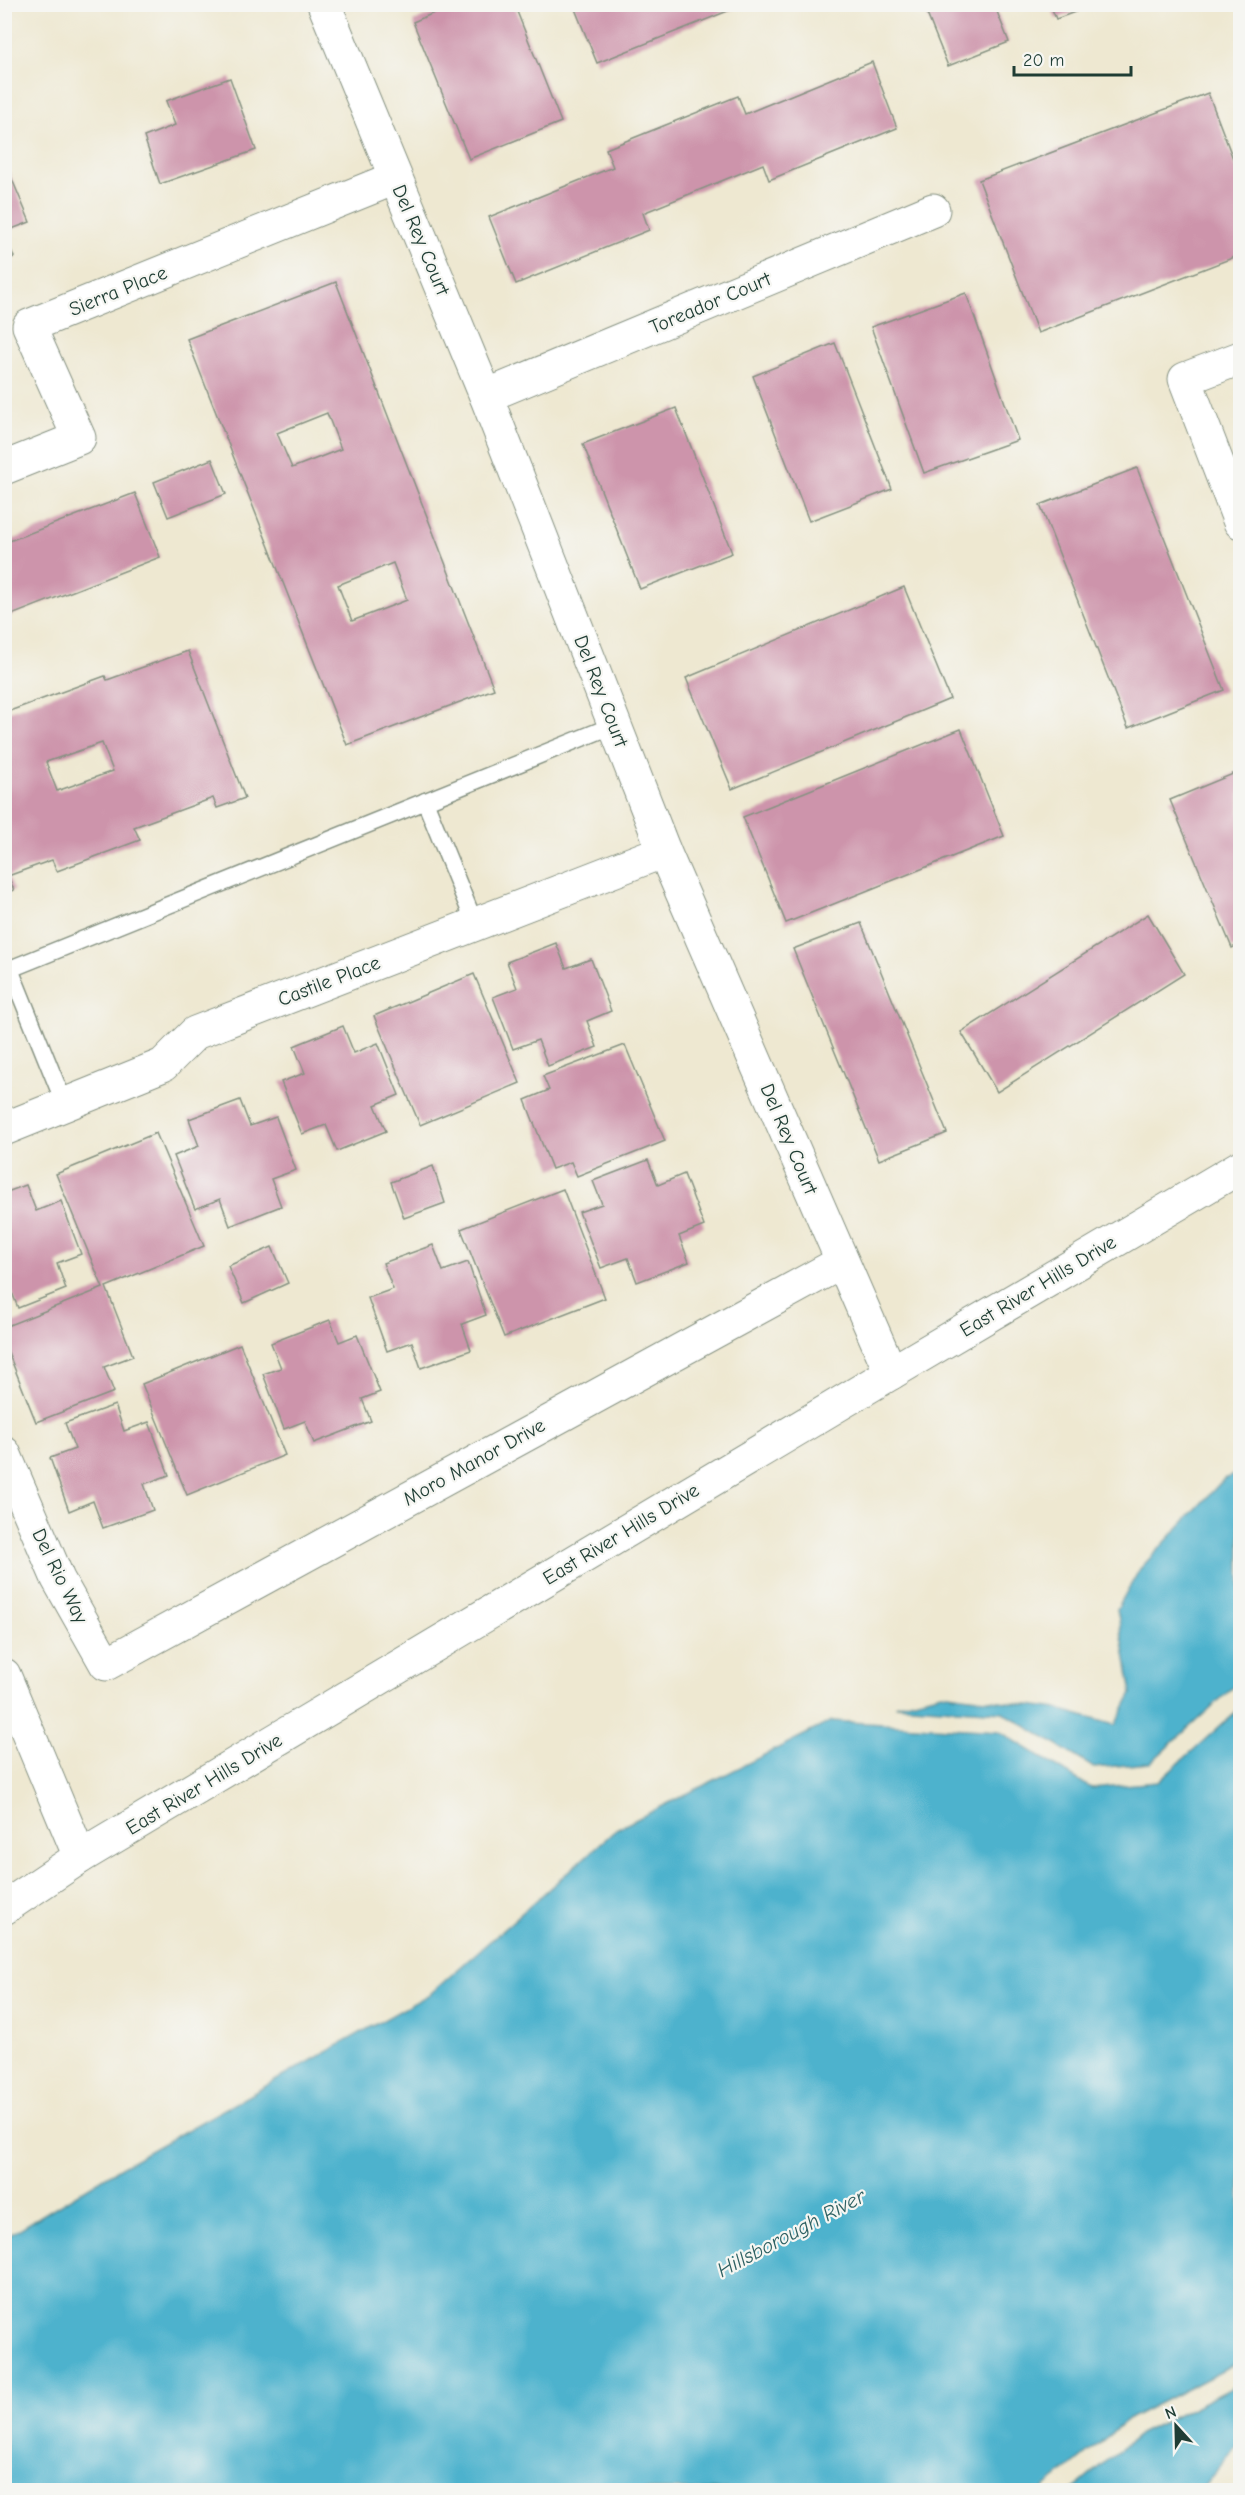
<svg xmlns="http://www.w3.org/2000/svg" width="1245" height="2495" viewBox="0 0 1245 2495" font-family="'Comic Neue',sans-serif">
<rect width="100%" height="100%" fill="#f6f6f2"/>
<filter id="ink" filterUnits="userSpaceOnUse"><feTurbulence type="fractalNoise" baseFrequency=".0167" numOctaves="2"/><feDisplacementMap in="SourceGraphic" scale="12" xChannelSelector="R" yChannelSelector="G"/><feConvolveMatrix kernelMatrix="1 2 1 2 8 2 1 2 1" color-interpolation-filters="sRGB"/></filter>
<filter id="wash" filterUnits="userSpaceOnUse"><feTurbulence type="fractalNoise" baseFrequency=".008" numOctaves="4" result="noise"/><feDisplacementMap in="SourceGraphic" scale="24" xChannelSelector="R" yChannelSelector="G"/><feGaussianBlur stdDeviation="1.35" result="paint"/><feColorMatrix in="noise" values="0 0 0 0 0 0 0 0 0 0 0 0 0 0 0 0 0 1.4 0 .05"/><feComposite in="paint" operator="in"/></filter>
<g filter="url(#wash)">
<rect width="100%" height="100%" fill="#eee8d1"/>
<g fill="#4eb2cd" stroke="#367880" stroke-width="1.5">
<path d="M 1240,1473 L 1240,1681 L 1150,1763 L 1094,1768 L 1003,1712 L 895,1705 L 941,1693 L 1058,1709 L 1115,1725 L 1132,1693 L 1117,1609 L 1140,1569 L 1224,1479 Z"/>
<path d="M 1240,1708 L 1240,2362 L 1130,2418 L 1042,2490 L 5,2490 L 5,2238 L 121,2167 L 430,1994 L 617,1829 L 832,1721 L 999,1731 L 1091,1788 L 1158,1782 Z"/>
<path d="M 1240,2384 L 1240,2441 L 1201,2490 L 1072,2490 L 1140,2434 Z"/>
</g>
<g id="blocks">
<g fill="#cd94ab" fill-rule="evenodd">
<path d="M 455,4 L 514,4 L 561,122 L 469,159 L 413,22 Z"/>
<path d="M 573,4 L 743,4 L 743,5 L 597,63 Z"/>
<path d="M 923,4 L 994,4 L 1009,42 L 948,66 Z"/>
<path d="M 1050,4 L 1094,4 L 1094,5 L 1056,19 Z"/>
<path d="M 872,62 L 897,128 L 769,180 L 763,164 L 643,213 L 649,230 L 516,284 L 489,217 L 613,167 L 606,149 L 738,96 L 745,114 Z"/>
<path d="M 230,78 L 256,150 L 160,184 L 144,137 L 175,125 L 166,101 Z"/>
<path d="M 1208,93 L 1240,177 L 1240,255 L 1038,333 L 979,180 Z"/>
<path d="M 9,172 L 30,222 L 4,232 L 4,174 Z"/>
<path d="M 5,234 L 14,257 L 5,261 Z"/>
<path d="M 336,282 L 494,689 L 347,745 L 187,339 ZM 327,413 L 341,449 L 292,468 L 277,433 ZM 393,563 L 407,600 L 352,621 L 338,585 Z"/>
<path d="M 966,293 L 1018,440 L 924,473 L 871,327 Z"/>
<path d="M 835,343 L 892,489 L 809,521 L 753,376 Z"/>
<path d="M 676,408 L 732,553 L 640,589 L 583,444 Z"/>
<path d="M 212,459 L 226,494 L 168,517 L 154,482 Z"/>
<path d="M 1137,468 L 1224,690 L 1128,728 L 1040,505 Z"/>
<path d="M 135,493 L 160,557 L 4,618 L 4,543 Z"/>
<path d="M 904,587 L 950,699 L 732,789 L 686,678 Z"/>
<path d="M 188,651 L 245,798 L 217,808 L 213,798 L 134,827 L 140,840 L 57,871 L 52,860 L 8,876 L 14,890 L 4,893 L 4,713 L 105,676 L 107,680 ZM 102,743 L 113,771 L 57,791 L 46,762 Z"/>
<path d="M 961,729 L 1004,836 L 786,923 L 743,817 Z"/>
<path d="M 1240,771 L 1240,944 L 1232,948 L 1170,800 Z"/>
<path d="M 1148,914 L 1184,974 L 997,1092 L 961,1032 Z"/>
<path d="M 861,923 L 947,1133 L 879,1160 L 793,949 Z"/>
<path d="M 556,943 L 566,968 L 591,959 L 611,1011 L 587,1021 L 597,1047 L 548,1066 L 538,1040 L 513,1049 L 493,997 L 517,988 L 507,962 Z"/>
<path d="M 474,974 L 520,1083 L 420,1125 L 374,1016 Z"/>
<path d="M 343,1026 L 354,1053 L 378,1043 L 399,1095 L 375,1105 L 386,1131 L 337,1151 L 326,1125 L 302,1134 L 281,1082 L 305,1073 L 294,1046 Z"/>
<path d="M 625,1045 L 665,1141 L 577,1176 L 571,1162 L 552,1169 L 525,1100 L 549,1090 L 543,1076 Z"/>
<path d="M 240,1100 L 250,1126 L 276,1117 L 296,1170 L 271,1179 L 281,1206 L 230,1226 L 220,1199 L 195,1209 L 174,1156 L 199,1146 L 189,1119 Z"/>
<path d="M 156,1133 L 204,1246 L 106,1287 L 133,1356 L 104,1367 L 114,1392 L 36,1422 L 4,1342 L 4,1327 L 103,1288 L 56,1174 Z"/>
<path d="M 648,1160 L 658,1185 L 684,1174 L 704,1226 L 679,1236 L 689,1262 L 637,1282 L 628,1258 L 601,1268 L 579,1212 L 602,1204 L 593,1181 Z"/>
<path d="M 433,1166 L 445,1203 L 404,1218 L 391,1182 Z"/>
<path d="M 26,1185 L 36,1211 L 61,1201 L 81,1254 L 57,1263 L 66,1289 L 18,1308 L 8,1282 L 4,1283 L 4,1193 Z"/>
<path d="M 563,1189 L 605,1298 L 504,1337 L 461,1229 Z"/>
<path d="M 433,1245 L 443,1271 L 468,1262 L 486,1315 L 462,1324 L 471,1350 L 421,1368 L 412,1342 L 387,1351 L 368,1298 L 393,1289 L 383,1263 Z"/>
<path d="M 272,1247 L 288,1283 L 244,1303 L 228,1266 Z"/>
<path d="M 330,1320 L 339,1342 L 357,1335 L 380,1392 L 362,1399 L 371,1421 L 314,1443 L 305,1421 L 284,1429 L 263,1374 L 281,1368 L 271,1343 Z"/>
<path d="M 240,1344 L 285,1455 L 187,1495 L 142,1384 Z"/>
<path d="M 115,1405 L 124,1431 L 149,1422 L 169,1475 L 144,1484 L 153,1510 L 103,1528 L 93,1501 L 69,1511 L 50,1458 L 75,1449 L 65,1423 Z"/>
</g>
</g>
</g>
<g filter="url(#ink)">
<use href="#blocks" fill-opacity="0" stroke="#869282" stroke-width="1.5"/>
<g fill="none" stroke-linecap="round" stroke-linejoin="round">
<defs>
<g id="service">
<path d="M 425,801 L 475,924"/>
<path d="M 65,1105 L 10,969 L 614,725"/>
</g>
<g id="minor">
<path d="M 324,4 L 486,396 L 664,851 L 891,1373"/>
<path d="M 1240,358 L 1185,379 L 1240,522"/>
<path d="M 486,396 L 933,210"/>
<path d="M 4,468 L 79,438 L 29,326 L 395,178"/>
<path d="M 4,1129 L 163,1065 L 195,1033 L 664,851"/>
<path d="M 4,1453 L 58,1579 L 106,1664 L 842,1262"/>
</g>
<g id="tertiary">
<path d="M 4,1675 L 80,1857"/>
<path d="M 4,1908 L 80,1857 L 891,1373 L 1240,1167"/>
</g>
</defs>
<use href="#service" stroke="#869282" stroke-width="19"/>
<use href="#minor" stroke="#869282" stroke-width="35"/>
<use href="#tertiary" stroke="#869282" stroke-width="35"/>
<use href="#service" stroke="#fff" stroke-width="16"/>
<use href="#minor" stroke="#fff" stroke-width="33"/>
<use href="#tertiary" stroke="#fff" stroke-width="33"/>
</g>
</g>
<g text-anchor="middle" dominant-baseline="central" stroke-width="4.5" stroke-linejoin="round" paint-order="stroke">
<g font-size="20" fill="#1f3d34" stroke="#f6f6f2">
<text transform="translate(421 240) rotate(67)">Del Rey Court</text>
<text transform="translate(118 291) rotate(-22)">Sierra Place</text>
<text transform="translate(710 303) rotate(-23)">Toreador Court</text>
<text transform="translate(601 691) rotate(69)">Del Rey Court</text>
<text transform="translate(329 981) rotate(-21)">Castile Place</text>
<text transform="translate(789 1139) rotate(67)">Del Rey Court</text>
<text transform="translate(1038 1286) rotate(-31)">East River Hills Drive</text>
<text transform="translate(474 1462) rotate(-29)">Moro Manor Drive</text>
<text transform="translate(621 1534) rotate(-31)">East River Hills Drive</text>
<text transform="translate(60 1576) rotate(64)">Del Rio Way</text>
<text transform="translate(204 1784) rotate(-31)">East River Hills Drive</text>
</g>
<g font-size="21" font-style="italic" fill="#2d6062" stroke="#f6f6f2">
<text transform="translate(791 2233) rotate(-28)">Hillsborough River</text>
</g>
</g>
<rect width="1245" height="2495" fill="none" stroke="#f6f6f2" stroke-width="24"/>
<g transform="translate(1176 2426) rotate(338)" stroke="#f6f6f2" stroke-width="4.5" paint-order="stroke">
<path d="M0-4.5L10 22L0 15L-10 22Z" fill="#1f3d34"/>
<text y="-9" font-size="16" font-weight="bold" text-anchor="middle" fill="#1f3d34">N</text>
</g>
<path d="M1014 66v9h117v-9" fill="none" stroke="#1f3d34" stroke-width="3"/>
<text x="1023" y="66" font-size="18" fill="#1f3d34" stroke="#f6f6f2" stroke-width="4.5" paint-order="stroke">20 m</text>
</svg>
